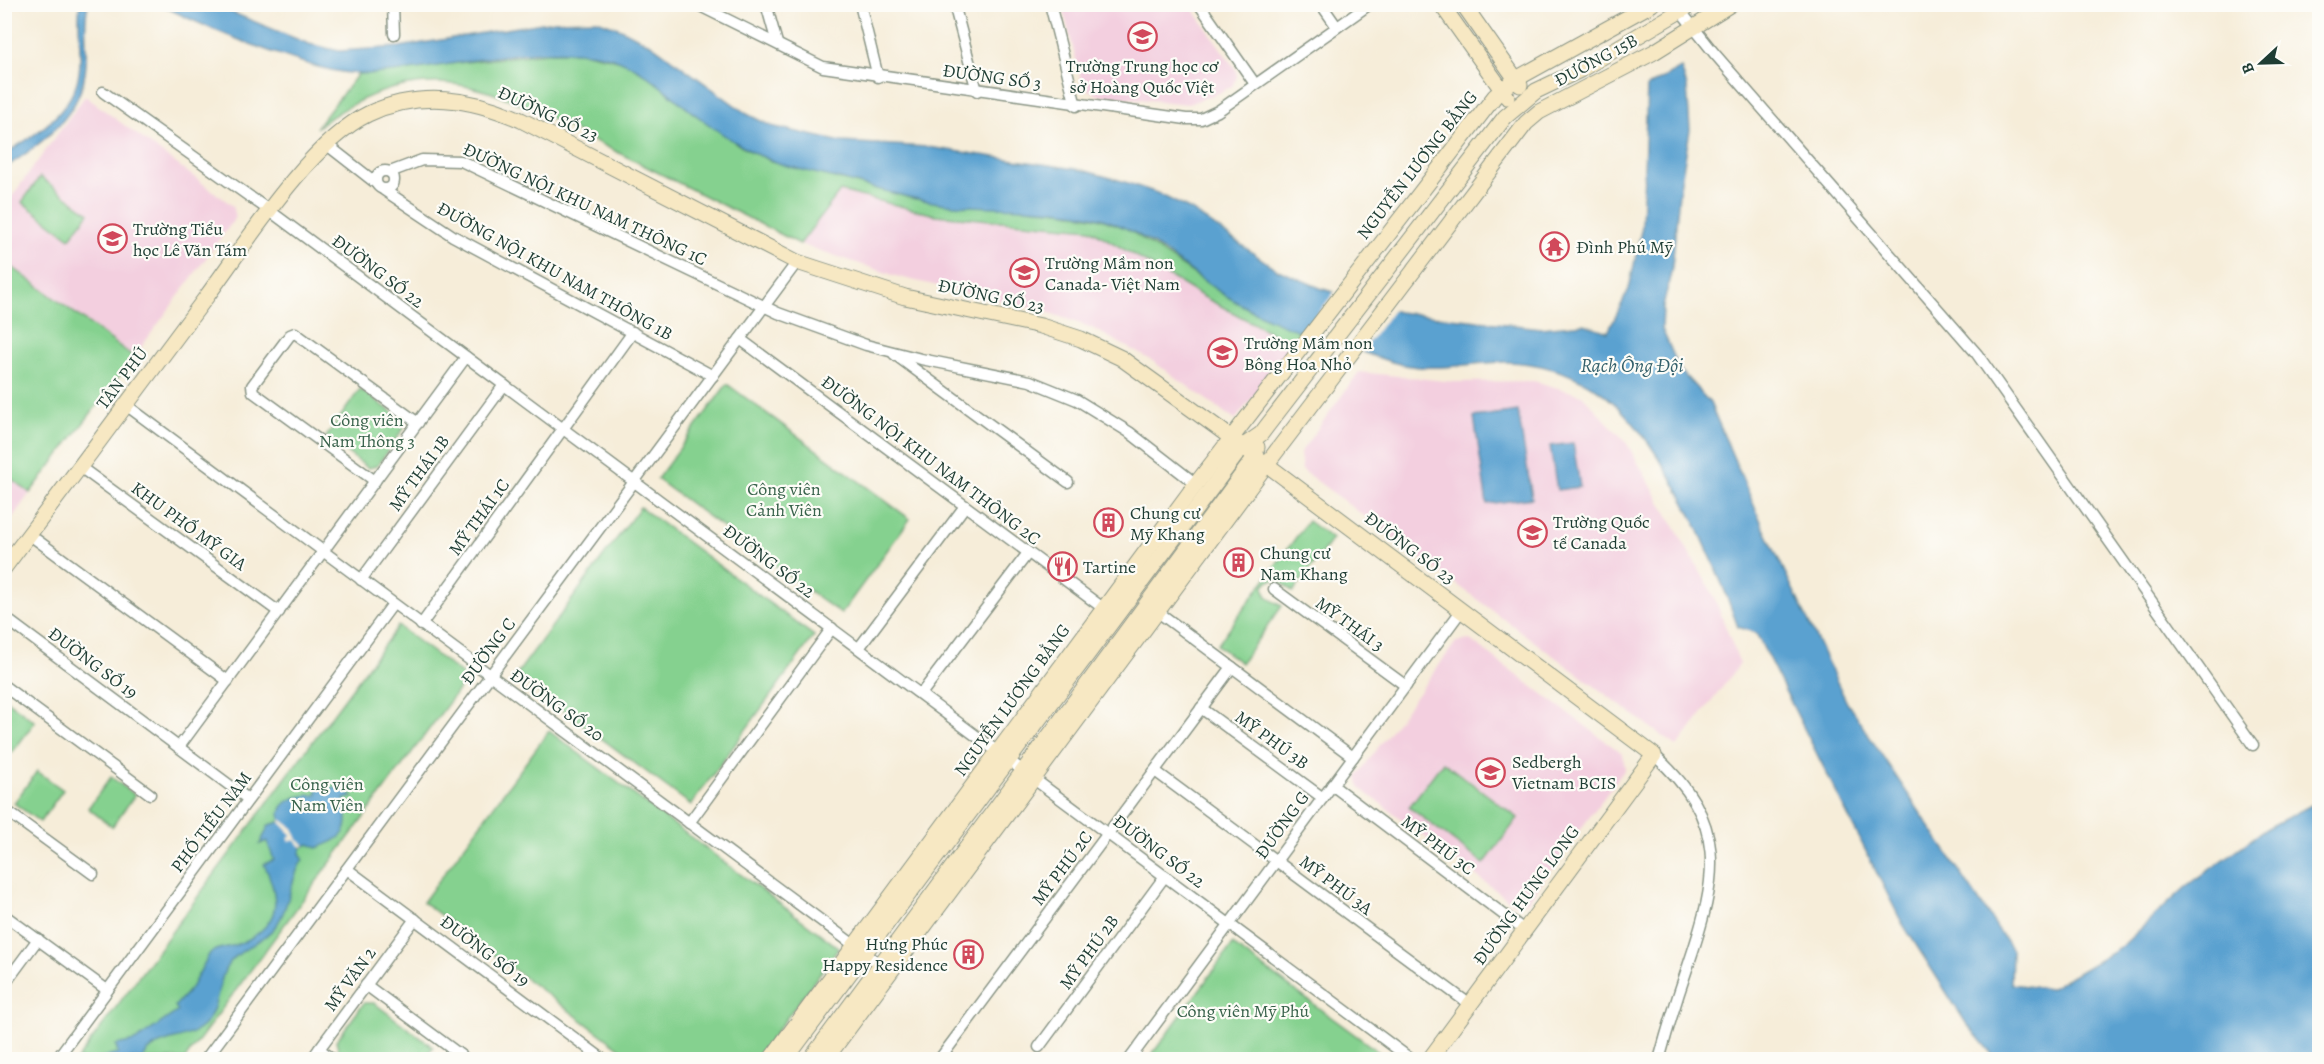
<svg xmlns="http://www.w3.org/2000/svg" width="2324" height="1064" viewBox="0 0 2324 1064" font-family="Alegreya,serif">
<rect width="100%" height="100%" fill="#fdfcf7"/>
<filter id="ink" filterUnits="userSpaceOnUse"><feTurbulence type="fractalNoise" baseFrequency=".0167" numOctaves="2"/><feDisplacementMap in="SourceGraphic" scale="12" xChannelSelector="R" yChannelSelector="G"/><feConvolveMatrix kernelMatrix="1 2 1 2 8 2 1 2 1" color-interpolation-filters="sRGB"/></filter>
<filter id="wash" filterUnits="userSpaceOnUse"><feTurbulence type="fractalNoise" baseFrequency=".008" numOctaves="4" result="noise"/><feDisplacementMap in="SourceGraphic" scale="24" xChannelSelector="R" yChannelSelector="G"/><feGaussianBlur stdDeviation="1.35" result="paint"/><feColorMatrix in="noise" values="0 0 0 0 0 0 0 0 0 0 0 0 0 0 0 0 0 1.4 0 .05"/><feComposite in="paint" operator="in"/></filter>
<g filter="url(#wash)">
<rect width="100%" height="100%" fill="#f6edd9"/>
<g fill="#f3cfdf">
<path d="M 1062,5 L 1190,5 L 1236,70 L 1237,77 L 1232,86 L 1221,92 L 1188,104 L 1098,95 L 1083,87 Z"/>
<path d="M 85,96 L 233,206 L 236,217 L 134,357 L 5,261 L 5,206 Z"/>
<path d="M 840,191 L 935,215 L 1090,229 L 1202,296 L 1294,345 L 1235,420 L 1151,360 L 1092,328 L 1041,310 L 899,277 L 800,244 Z"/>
<path d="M 1359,372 L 1455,382 L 1534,381 L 1582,395 L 1626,442 L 1713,594 L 1740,664 L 1677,747 L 1302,470 L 1300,453 Z"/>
<path d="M 5,474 L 30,493 L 5,528 Z"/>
<path d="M 1470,640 L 1623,754 L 1625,769 L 1527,902 L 1514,904 L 1360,788 L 1357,776 L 1456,642 Z"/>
</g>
<g fill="#85d18f" stroke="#528762" stroke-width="1.5">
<path d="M 556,52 L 581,52 L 623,61 L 642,71 L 693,113 L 742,147 L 771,161 L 915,199 L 1061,211 L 1098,218 L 1126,228 L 1226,296 L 1303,333 L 1294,345 L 1202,296 L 1090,229 L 935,215 L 840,191 L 800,244 C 735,211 670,178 605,146 C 553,121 500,86 441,83 C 394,81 353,100 316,128 L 358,74 Z"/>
<path d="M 40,177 L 89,213 L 70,238 L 22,202 Z"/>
<path d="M 4,261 L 134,357 L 30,493 L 5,474 Z"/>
<path d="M 727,384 L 910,519 L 841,614 L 657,479 Z"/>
<path d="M 360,389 L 403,420 L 404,428 L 377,466 L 368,468 L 326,437 Z"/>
<path d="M 640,507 L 814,636 L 691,805 L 516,675 Z"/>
<path d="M 1308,521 L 1332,539 L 1293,592 C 1284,585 1276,574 1265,584 C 1261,597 1273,600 1282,606 L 1241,663 L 1217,645 Z"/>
<path d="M 398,626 L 467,678 L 185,1059 L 77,1060 Z"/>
<path d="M 4,698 L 35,722 L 12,753 L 5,747 Z"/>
<path d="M 549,731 L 839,948 L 756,1059 L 634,1059 L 423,902 Z"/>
<path d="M 1443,762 L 1518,818 L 1484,864 L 1409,807 Z"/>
<path d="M 37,771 L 63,790 L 40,822 L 14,803 Z"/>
<path d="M 111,777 L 135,795 L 112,827 L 88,808 Z"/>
<path d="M 1233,944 L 1237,948 L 1388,1059 L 1161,1060 L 1153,1053 Z"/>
<path d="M 364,1003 L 374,1003 L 433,1047 L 424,1059 L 350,1059 L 339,1051 L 336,1041 Z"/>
</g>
<g fill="#5aa1d0" stroke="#3c6f82" stroke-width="1.5">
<path d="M 80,5 L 88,5 C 83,24 87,44 86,64 C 83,115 43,142 5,168 L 5,154 C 40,132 80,107 80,61 C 81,42 77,23 80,5 Z"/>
<path d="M 161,5 L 214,5 L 309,44 L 339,51 L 399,47 L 554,21 L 597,20 L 621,29 L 652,45 L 747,114 L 771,126 L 841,142 L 928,147 L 1082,170 L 1122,181 L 1157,193 L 1191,210 L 1276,269 L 1320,288 L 1398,312 L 1541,328 L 1584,324 L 1608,332 L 1629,289 L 1642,226 L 1647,87 L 1681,68 L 1687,86 L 1690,130 L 1679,193 L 1672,268 L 1663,307 L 1662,329 L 1680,370 L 1710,403 L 1762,524 L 1847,703 L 2012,950 L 2011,984 L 2050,989 L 2120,948 L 2187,886 L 2266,829 L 2319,801 L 2319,1059 L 1996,1059 L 1966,1023 L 1902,923 L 1756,633 L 1738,627 C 1714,557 1659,429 1595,388 C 1569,372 1540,363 1509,362 C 1472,361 1437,373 1400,364 C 1386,361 1371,355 1357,350 C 1310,336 1265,321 1223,294 C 1183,268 1147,232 1100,218 C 1054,205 1003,209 955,205 C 916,201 878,189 840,179 C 817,173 792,169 770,160 C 742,149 716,130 692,112 C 663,90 639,62 601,55 C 531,41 439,72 366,74 C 332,74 301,62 269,51 C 232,38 196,23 161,5 Z"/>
<path d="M 1518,411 L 1532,498 L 1487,504 L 1474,417 Z"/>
<path d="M 1573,443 L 1580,487 L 1557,490 L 1550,446 Z"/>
<path d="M 329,788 L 342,788 L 353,797 L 344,799 C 351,832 347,837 317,848 L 309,844 L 302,847 L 300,853 L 303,859 C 290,878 291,903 278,923 C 265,943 237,948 226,968 C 217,986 218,1009 205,1024 C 188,1043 153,1036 143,1059 L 92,1060 L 118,1054 L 116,1045 L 135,1041 L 178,1011 L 175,1006 L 191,988 L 210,953 C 219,947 231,948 241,943 C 283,924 280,898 264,864 L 274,860 L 267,841 L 260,844 L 269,825 L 280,822 C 281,819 280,816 280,813 C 283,797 305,795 317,795 L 317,789 Z"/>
</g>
<g fill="#f6edd9">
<path d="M 1336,290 L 1395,308 L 1360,354 L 1301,336 Z"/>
<path d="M 281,819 L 293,828 L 298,840 L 305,845 L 302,847 L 294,840 L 290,842 L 288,837 L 292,835 L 280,822 Z"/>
</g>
</g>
<g filter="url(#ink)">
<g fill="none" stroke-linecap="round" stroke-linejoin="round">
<defs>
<g id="street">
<path d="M 393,4 L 394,34"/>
<path d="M 696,4 L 823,67 L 1186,119 L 1201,119 L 1218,111 L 1370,4"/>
<path d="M 766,4 L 777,43"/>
<path d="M 860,4 L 878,77"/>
<path d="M 954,4 L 977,91"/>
<path d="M 1050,4 L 1076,106"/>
<path d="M 1199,4 L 1255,84"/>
<path d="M 1321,4 L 1337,27"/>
<path d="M 1675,4 L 1714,53 L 1977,354 L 2253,745"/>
<path d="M 103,92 L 270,211 L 1412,1060"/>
<path d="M 326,144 L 376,183"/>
<circle cx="385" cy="180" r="9"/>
<path d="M 390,172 L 422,160 L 461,161 L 778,313 L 866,345 L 921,359 L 1030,381 L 1077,400 L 1129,432 L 1196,484"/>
<path d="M 384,190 L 453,236 L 713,376"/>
<path d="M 740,339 L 1103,608"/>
<path d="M 894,354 L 1068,482"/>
<path d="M 126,405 L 885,968"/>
<path d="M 80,467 L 279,612"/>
<path d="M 375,481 L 253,392 L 252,386 L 290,335 L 295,333 L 418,423"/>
<path d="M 30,535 L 228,681"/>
<path d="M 361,580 L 504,385"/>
<path d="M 1274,589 L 1406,686"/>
<path d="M 1154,609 L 1353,757"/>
<path d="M 4,617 L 248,799"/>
<path d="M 421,625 L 633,332"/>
<path d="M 859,648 L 965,506"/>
<path d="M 4,686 L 150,794"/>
<path d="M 921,694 L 1028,553"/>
<path d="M 1201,708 L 1323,798"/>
<path d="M 179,747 L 466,357"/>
<path d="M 1654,755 C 1729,821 1718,877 1689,963 C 1678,995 1668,1027 1659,1060"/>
<path d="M 1155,771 L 1469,1004"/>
<path d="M 1332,785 L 1524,930"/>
<path d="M 4,809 L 93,874"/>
<path d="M 689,823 L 832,628"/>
<path d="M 347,869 L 604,1060"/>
<path d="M 4,915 L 107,990"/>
<path d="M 4,985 L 38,939"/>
<path d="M 366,985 L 467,1060"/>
<path d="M 1039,1047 L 1165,876"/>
<path d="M 319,1049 L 334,1060"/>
<path d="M 56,1060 L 393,604"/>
<path d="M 205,1060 L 797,262"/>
<path d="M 311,1060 L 415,919"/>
<path d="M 939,1060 L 1232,667"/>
<path d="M 1129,1060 L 1461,611"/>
</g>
<g id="secondary">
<path d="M 1441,4 L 1507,97"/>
<path d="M 1463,4 L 1520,85"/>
<path d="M 4,568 C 72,478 140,386 207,296 C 246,243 310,142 368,114 C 420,90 471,98 521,120 L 797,262 L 905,297 L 1041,326 L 1081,339 L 1121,358 L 1218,428 L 1654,755 L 1429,1060"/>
<path d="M 770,1060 L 1196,484 L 1495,96 L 1516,79 L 1652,4"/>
<path d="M 785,1060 L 1242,447 L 1261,434 L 1267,426 L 1505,117 L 1536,91 L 1580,70 L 1692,4"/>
<path d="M 810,1060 L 1255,457 L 1257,447"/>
<path d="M 825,1060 L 1266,465 L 1526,123 L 1539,112 L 1654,52 L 1731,4"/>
</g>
</defs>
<use href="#street" stroke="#8a9586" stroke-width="13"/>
<use href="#secondary" stroke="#8a9586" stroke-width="17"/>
<use href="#street" stroke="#fff" stroke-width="10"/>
<use href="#secondary" stroke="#f7e8c3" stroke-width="15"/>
</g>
</g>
<defs>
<symbol id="school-ring" viewBox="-11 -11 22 22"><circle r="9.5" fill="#fdfcf7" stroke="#d1495b" stroke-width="1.5"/><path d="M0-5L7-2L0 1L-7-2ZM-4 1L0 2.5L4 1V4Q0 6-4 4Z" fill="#d1495b"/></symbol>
<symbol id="temple-ring" viewBox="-11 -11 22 22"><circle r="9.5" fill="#fdfcf7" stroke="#d1495b" stroke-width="1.5"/><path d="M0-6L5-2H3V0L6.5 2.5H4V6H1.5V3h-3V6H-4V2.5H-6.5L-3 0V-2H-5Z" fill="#d1495b"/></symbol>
<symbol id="building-ring" viewBox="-11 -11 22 22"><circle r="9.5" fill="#fdfcf7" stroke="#d1495b" stroke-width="1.5"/><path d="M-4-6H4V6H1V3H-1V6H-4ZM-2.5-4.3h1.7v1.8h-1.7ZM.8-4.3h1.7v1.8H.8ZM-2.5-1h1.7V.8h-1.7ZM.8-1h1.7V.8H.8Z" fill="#d1495b"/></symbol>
<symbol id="restaurant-ring" viewBox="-11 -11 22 22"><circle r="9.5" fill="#fdfcf7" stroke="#d1495b" stroke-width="1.5"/><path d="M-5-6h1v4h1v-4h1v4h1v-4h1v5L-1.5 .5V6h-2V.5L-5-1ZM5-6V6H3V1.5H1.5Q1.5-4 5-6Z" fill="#d1495b"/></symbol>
</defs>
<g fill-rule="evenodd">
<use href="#school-ring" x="1126" y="20" width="33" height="33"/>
<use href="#school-ring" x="96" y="222" width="33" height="33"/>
<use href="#temple-ring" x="1538" y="230" width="33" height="33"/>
<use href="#school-ring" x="1008" y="256" width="33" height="33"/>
<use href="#school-ring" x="1206" y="336" width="33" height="33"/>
<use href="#building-ring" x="1092" y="506" width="33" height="33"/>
<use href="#school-ring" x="1516" y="516" width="33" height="33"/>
<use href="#building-ring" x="1222" y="546" width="33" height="33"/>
<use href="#restaurant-ring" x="1046" y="550" width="33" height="33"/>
<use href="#school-ring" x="1474" y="756" width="33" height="33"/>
<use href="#building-ring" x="952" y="938" width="33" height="33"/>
</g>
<g text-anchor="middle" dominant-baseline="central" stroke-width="4.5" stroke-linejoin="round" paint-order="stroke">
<g font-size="18" fill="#1f3d34" stroke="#fdfcf7">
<text transform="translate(1596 60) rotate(-28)">ĐƯỜNG 15B</text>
<text transform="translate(992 77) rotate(8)">ĐƯỜNG SỐ 3</text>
<text transform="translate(548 114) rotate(25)">ĐƯỜNG SỐ 23</text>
<text transform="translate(1417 165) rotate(-52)">NGUYỄN LƯƠNG BẰNG</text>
<text transform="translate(585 204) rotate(25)">ĐƯỜNG NỘI KHU NAM THÔNG 1C</text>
<text transform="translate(378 271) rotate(37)">ĐƯỜNG SỐ 22</text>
<text transform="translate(555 271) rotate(29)">ĐƯỜNG NỘI KHU NAM THÔNG 1B</text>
<text transform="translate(991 296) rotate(12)">ĐƯỜNG SỐ 23</text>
<text transform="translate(122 378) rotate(-53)">TÂN PHÚ</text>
<text transform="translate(931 460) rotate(37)">ĐƯỜNG NỘI KHU NAM THÔNG 2C</text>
<text transform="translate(419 473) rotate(-54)">MỸ THÁI 1B</text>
<text transform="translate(479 517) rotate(-54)">MỸ THÁI 1C</text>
<text transform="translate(189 526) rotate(36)">KHU PHỐ MỸ GIA</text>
<text transform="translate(1410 548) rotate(37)">ĐƯỜNG SỐ 23</text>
<text transform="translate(769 561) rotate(37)">ĐƯỜNG SỐ 22</text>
<text transform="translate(1350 624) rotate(36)">MỸ THÁI 3</text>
<text transform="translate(488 651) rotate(-53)">ĐƯỜNG C</text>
<text transform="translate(93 663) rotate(37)">ĐƯỜNG SỐ 19</text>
<text transform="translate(1012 700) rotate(-54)">NGUYỄN LƯƠNG BẰNG</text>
<text transform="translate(557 705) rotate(36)">ĐƯỜNG SỐ 20</text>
<text transform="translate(1272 740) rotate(36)">MỸ PHÚ 3B</text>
<text transform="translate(211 822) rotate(-53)">PHỐ TIỂU NAM</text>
<text transform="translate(1282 825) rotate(-54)">ĐƯỜNG G</text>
<text transform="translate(1438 845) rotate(37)">MỸ PHÚ 3C</text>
<text transform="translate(1159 851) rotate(37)">ĐƯỜNG SỐ 22</text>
<text transform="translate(1062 868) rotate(-53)">MỸ PHÚ 2C</text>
<text transform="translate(1336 885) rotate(37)">MỸ PHÚ 3A</text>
<text transform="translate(1526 895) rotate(-54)">ĐƯỜNG HƯNG LONG</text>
<text transform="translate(485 951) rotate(37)">ĐƯỜNG SỐ 19</text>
<text transform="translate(1089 952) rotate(-54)">MỸ PHÚ 2B</text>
<text transform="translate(350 979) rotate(-54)">MỸ VĂN 2</text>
</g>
<g font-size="18" fill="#1f3d34" stroke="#fdfcf7" text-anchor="start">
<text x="1142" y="66" text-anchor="middle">Trường Trung học cơ<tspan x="1142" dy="21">sở Hoàng Quốc Việt</tspan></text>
<text x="133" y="229">Trường Tiểu<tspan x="133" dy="21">học Lê Văn Tám</tspan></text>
<text x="1576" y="247">Đình Phú Mỹ</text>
<text x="1045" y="263">Trường Mầm non<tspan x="1045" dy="21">Canada- Việt Nam</tspan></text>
<text x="1244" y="343">Trường Mầm non<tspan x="1244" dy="21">Bông Hoa Nhỏ</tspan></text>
<text x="1130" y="513">Chung cư<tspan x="1130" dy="21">Mỹ Khang</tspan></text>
<text x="1553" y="522">Trường Quốc<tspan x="1553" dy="21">tế Canada</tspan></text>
<text x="1260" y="553">Chung cư<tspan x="1260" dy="21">Nam Khang</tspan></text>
<text x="1083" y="567">Tartine</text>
<text x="1512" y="762">Sedbergh<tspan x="1512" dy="21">Vietnam BCIS</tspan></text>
<text x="948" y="944" text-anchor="end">Hưng Phúc<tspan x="948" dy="21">Happy Residence</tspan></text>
</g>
<g font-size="18" fill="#38624b" stroke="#fdfcf7">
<text x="367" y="420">Công viên<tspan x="367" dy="21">Nam Thông 3</tspan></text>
<text x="784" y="489">Công viên<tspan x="784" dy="21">Cảnh Viên</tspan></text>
<text x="327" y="784">Công viên<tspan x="327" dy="21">Nam Viên</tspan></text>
<text x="1243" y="1011">Công viên Mỹ Phú</text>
</g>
<g font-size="20" font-style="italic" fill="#34606b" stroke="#fdfcf7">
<text x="1632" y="365">Rạch Ông Đội</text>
</g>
</g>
<rect width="2324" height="1064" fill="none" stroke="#fdfcf7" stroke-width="24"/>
<g transform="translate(2261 63) rotate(248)" stroke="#fdfcf7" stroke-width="4.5" paint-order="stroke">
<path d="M0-4.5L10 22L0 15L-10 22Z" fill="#1f3d34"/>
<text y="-9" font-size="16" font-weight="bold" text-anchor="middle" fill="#1f3d34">B</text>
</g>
</svg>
